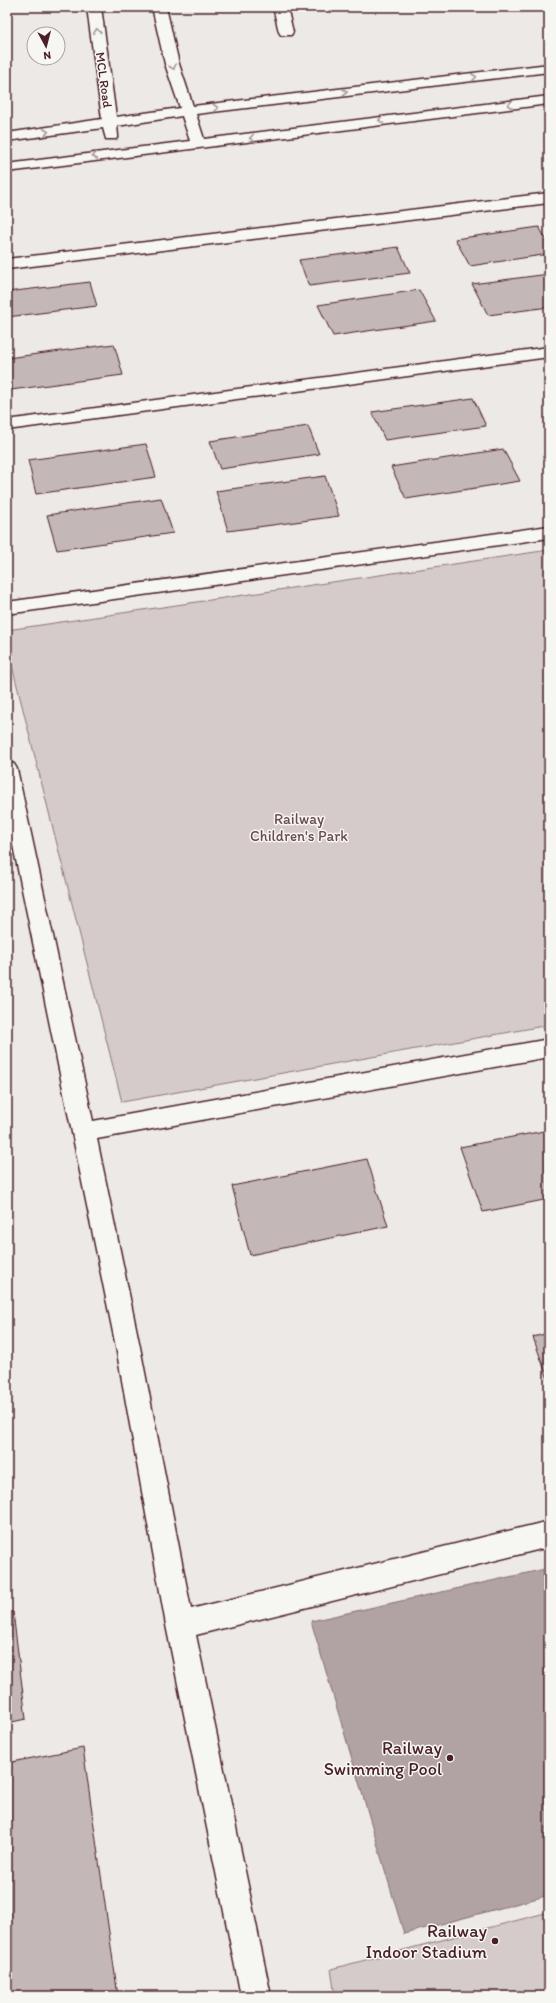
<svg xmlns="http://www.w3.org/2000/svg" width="556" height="2003" viewBox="0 0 556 2003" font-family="Itim,sans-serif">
<rect width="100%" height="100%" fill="#ece9e6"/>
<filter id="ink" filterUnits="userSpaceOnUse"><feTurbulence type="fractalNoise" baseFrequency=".025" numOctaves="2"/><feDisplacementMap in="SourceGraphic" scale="8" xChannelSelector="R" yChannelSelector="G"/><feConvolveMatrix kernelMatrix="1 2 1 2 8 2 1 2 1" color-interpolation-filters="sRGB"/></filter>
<g filter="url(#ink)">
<g fill="#d4cbca" stroke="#8f757a">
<path d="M 549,550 L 549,1025 L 122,1102 L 7,646 L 7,630 Z"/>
<path d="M 549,1912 L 549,1996 L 335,1996 L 331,1969 Z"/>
</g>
<path fill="#b1a2a3" stroke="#886e73" d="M 545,1569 L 549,1581 L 549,1895 L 404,1934 L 311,1621 Z"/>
<g fill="#c4b7b7" stroke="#4a1f2b">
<path d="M 539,227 L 549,244 L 549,254 L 470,266 L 455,239 Z"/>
<path d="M 398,247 L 410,273 L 309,286 L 299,260 Z"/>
<path d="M 549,274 L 549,307 L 488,315 L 472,284 Z"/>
<path d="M 90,282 L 97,306 L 7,317 L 7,292 Z"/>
<path d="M 419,290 L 436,321 L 333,336 L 318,305 Z"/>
<path d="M 114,344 L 123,375 L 11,390 L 7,375 L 7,358 Z"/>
<path d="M 473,398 L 486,426 L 385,440 L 372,412 Z"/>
<path d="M 308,426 L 319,454 L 220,469 L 210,441 Z"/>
<path d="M 146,444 L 156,477 L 36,494 L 28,460 Z"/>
<path d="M 503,449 L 520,481 L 406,499 L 391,467 Z"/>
<path d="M 325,476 L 339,516 L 228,531 L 216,491 Z"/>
<path d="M 161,498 L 173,533 L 57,550 L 47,515 Z"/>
<path d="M 549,1130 L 549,1199 L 483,1212 L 460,1147 Z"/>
<path d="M 367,1159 L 388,1226 L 250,1255 L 232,1186 Z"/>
<path d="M 549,1333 L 549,1382 L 533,1337 Z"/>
<path d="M 13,1612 L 26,1719 L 7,1723 L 7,1613 Z"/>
<path d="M 83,1748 L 118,1996 L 7,1996 L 7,1763 Z"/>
</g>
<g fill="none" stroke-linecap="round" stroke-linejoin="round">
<defs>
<g id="minor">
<path d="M 87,7 L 101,7 L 116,117 L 180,108 L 165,64 L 152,7 L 166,7 L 179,64 L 193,106 L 549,64 L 549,72 L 196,114 L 204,139 L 549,96 L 549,104 L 7,172 L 7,164 L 190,141 L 182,116 L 117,126 L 118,136 L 116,139 L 106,139 L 103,128 L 7,141 L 7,133 L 102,119 Z"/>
<path d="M 273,7 L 287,7 L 293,32 L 291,35 L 281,35 L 279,32 Z"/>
<path d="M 549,193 L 549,203 L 7,269 L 7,259 Z"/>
<path d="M 549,347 L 549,357 L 7,430 L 7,420 Z"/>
<path d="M 549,526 L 549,538 L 7,614 L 7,602 Z"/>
<path d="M 7,762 L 14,764 L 17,769 L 93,1121 L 549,1039 L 549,1057 L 97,1139 L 140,1347 L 191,1609 L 549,1521 L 549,1547 L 196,1635 L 271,1996 L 241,1996 L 166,1625 L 116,1347 L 7,816 Z"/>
</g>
</defs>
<use href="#minor" stroke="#4a1f2b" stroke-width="3"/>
<use href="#minor" fill="#f6f6f2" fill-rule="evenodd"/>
</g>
<defs><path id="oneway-chevron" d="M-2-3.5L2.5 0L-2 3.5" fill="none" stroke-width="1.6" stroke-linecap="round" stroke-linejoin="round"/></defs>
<g stroke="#a99598">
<use href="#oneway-chevron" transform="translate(97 31) rotate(-98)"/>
<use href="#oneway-chevron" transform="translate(173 67) rotate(71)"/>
<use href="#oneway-chevron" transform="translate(474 77) rotate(-7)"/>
<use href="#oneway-chevron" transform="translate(345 92) rotate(-7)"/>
<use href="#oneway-chevron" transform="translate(510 105) rotate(173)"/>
<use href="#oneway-chevron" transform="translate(216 108) rotate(-7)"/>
<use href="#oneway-chevron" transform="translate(381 120) rotate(173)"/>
<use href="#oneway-chevron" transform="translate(46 132) rotate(-7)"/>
<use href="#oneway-chevron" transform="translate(252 138) rotate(172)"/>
<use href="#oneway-chevron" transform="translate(95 156) rotate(172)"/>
</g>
</g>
<g fill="#4a1f2b" stroke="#f6f6f2" stroke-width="1.5">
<circle cx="450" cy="1758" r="4"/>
<circle cx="495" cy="1941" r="4"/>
</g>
<g text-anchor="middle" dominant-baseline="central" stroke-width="3" stroke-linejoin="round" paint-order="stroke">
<g font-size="13" fill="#4a1f2b" stroke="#f6f6f2">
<text transform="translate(104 80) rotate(82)">MCL Road</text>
</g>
<g font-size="15" fill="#6c4a53" stroke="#f6f6f2">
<text x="299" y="819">Railway<tspan x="299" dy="17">Children's Park</tspan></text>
</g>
<g font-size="18" fill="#4a1f2b" stroke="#f6f6f2" text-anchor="end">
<text x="442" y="1748">Railway<tspan x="442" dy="21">Swimming Pool</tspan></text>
<text x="487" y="1931">Railway<tspan x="487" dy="21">Indoor Stadium</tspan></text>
</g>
</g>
<rect width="556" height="2003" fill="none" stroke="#f6f6f2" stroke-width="24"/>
<rect x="12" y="12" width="532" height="1979" fill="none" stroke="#4a1f2b" stroke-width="1.5" filter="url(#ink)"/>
<g transform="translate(46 46) rotate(173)"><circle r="19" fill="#f6f6f2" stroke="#b1a0a2"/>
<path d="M0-3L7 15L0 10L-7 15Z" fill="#4a1f2b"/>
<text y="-6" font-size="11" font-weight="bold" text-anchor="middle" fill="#4a1f2b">N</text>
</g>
</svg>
